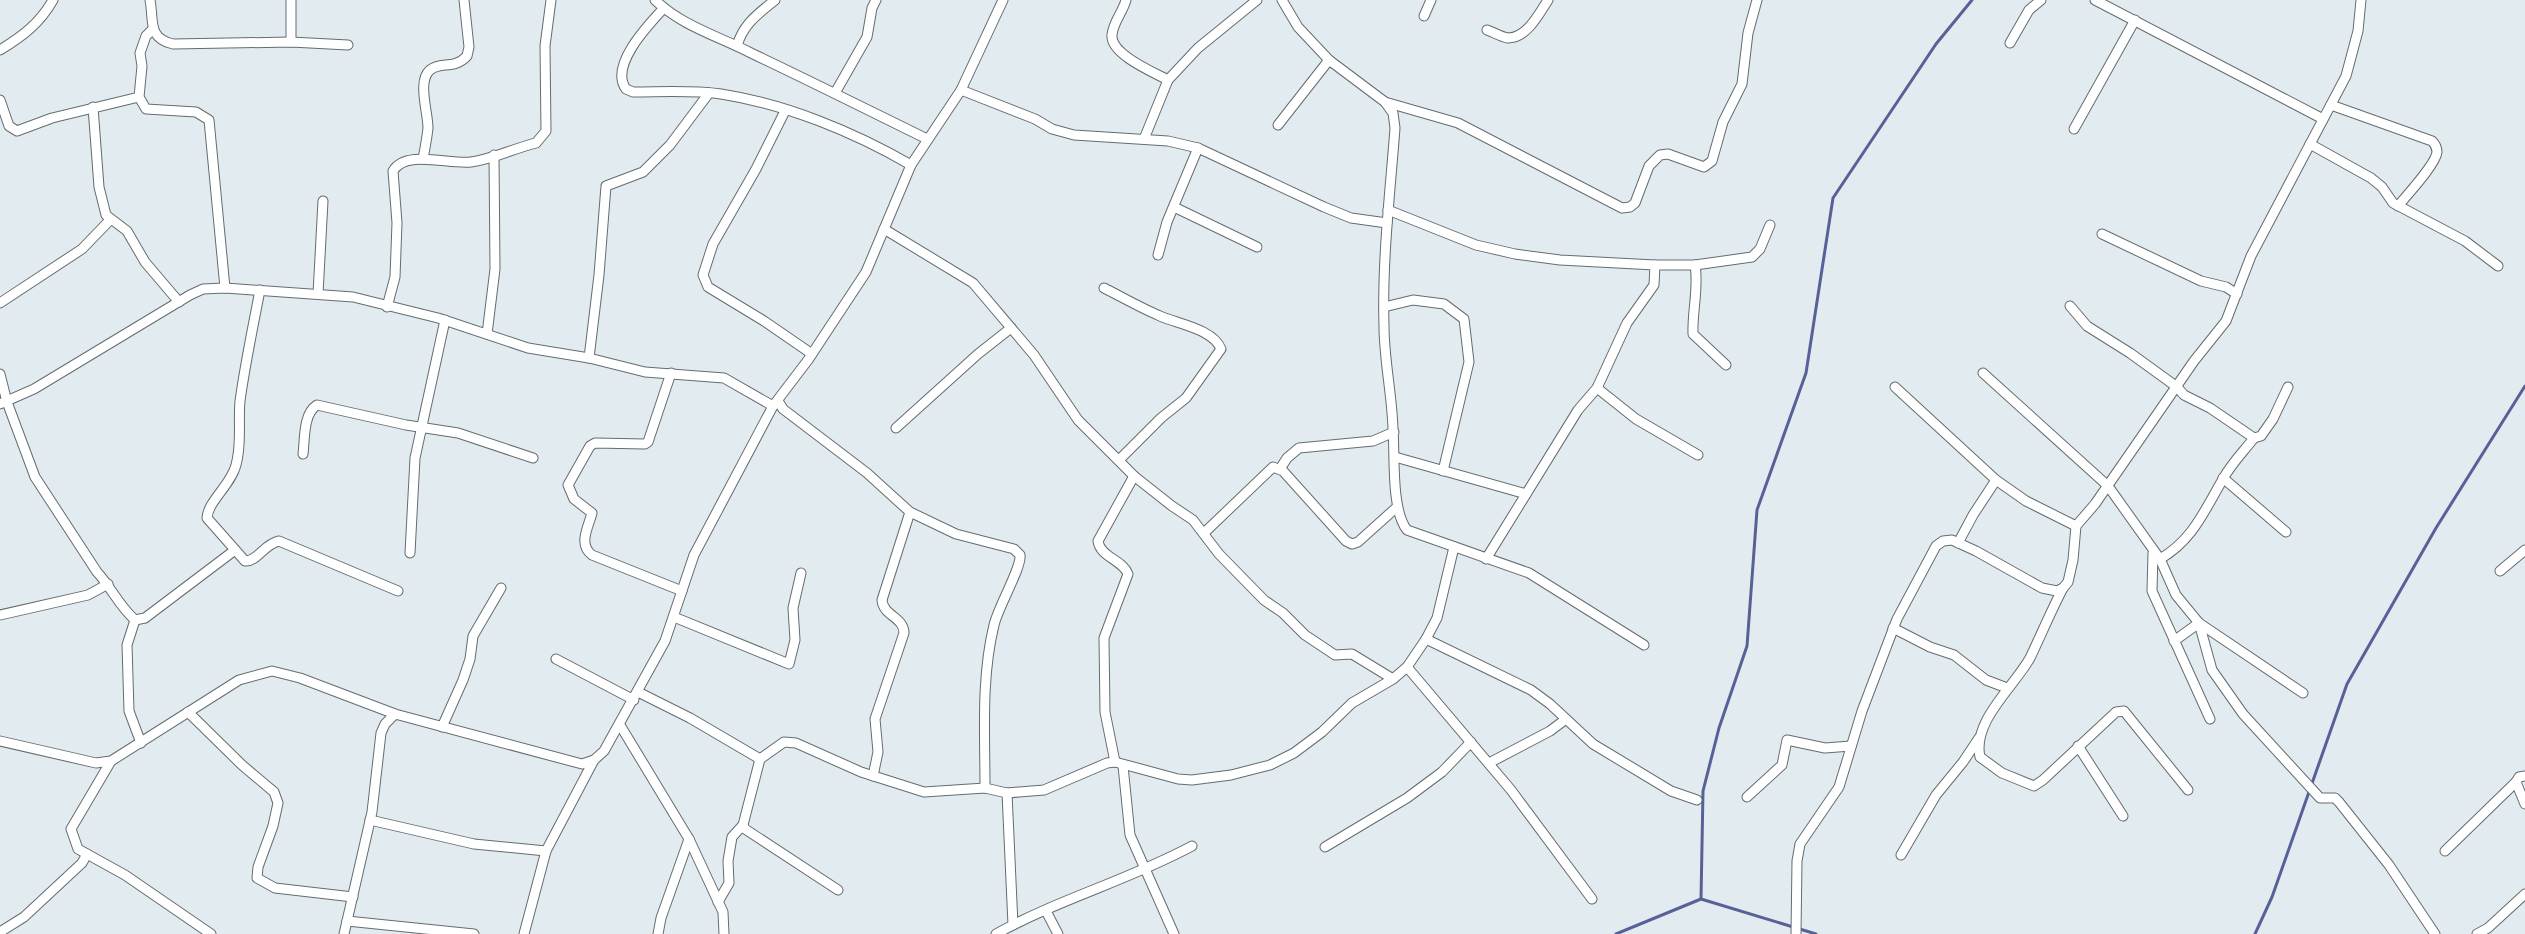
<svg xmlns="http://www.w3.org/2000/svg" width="2525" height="934" viewBox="0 0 2525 934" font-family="'Work Sans',sans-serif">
<rect width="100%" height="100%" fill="#e2ecf0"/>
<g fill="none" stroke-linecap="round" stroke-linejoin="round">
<g stroke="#576198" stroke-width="3">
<path d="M 1701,899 L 1703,791 L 1719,728 L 1747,646 L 1757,510 L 1806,373 L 1833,198 L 1936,44 L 1972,0"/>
<path d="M 1616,934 L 1701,899 L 1816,934"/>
<path d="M 2255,934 L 2272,897 L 2347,684 L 2436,528 L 2525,386"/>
</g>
<defs>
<g id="street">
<path d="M 150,0 C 154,20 147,38 173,44 L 291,42 L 348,45"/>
<path d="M 655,0 C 682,26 718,36 751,53 C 810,81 868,110 927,139"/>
<path d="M 1126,0 C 1123,12 1113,22 1112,35 C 1110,54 1153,72 1168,80"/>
<path d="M 1282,0 L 1298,27 L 1329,60 L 1385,102 L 1393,113 L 1395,128 C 1390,194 1382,260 1384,326 C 1384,360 1392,394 1393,429 C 1395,455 1391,510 1407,530 L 1529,573 L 1644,645"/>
<path d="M 2095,0 L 2323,119"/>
<path d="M 664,8 C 648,25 609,66 626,89 L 633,92 C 662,92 692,90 721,94 C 786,104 854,132 911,165"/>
<path d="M 1424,16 L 1431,0"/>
<path d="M 153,29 L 146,36 L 140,53 L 142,66 L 139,97 L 146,109 L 196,112 L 209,120 L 225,288"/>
<path d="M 1487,30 C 1493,32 1501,37 1508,38 C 1527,38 1539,14 1548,0"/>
<path d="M 291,42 L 291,0"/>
<path d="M 2010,43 L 2029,10 L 2041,0"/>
<path d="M 737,46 C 743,24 758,14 775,0"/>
<path d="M 0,50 C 23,36 40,23 53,0"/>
<path d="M 961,90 L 1035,119 L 1052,129 L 1074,135 L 1168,141 L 1198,148 L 1324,207 L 1351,218 L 1387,223"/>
<path d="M 835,93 L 867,37 L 872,8 L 876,0"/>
<path d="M 0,100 L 9,126 L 17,131 L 52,118 L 139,97"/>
<path d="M 1385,102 L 1458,123 L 1622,208 L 1630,207 L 1635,203 L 1649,166 L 1660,155 L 1668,154 L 1704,167 L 1712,161 L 1723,122 L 1742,84 L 1748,33 L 1757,0"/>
<path d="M 2331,105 L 2432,141 C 2435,144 2437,147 2437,152 C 2436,164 2407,195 2398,206"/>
<path d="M 93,107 L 99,187 L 106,215 L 127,231 L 145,262 L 179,302"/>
<path d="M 785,111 L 756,169 L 713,244 L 703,275 L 708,287 L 764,321 L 812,354"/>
<path d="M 1278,125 L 1329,60"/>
<path d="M 2074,129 L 2135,20"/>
<path d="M 1144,139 L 1168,80 L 1198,48 L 1257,0"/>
<path d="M 2310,144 L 2371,178 L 2382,187 L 2393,203 L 2465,241 L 2498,266"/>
<path d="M 423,159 C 425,148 427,138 428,128 C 428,112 417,81 430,70 C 441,61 454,70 467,56 L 469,47 L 464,0"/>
<path d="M 1174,207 L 1257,247"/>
<path d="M 1388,210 L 1476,245 L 1515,254 L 1560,260 L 1655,265 L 1695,265 L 1752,257 L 1760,249 L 1770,225"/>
<path d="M 884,229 L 973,283 L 1034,355 L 1078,420 L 1134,476 L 1172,506 L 1193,520 L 1219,554 L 1264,600 L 1283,613 L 1305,635 L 1335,655 L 1352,654 L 1393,679"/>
<path d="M 2102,234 L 2201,281 L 2226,287 L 2237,294"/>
<path d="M 1158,255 L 1167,222 L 1198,148"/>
<path d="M 1695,265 C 1699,288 1692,311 1693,334 L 1726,365"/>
<path d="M 1104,288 C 1122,297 1141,308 1160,316 C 1178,324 1213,329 1221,349 L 1186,398 L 1161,418 L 1119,460"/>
<path d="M 260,290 C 253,327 245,364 240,401 C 238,423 242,444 236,465 C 231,485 208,501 207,518 L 245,561 C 257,562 264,544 279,541 L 398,591"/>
<path d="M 318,294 L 323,201"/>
<path d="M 0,303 L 82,249 L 110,220"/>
<path d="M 2070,306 L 2087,326 L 2130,353 L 2177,387 L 2184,395 L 2210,408 L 2254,438 L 2261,436 L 2273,419 L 2288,387"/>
<path d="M 387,307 L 395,277 L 397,223 L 393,171 C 406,149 450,165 471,162 C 493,159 515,148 536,143 L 546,131 L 545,46 L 551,0"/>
<path d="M 1384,307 L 1413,300 L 1444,304 L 1464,319 L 1469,362 L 1443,471"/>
<path d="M 487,334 L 495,269 L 494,155"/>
<path d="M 589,358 L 599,275 L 606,186 L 643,172 L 670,145 L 709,93"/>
<path d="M 671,373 L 648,442 L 645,444 L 595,443 L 590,446 L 568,485 L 574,499 L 592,513 C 588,528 578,544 592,555 L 682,591"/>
<path d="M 1983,373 L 2108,486 L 2160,559 L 2176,595 L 2199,623 L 2303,693"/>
<path d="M 0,374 L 7,402 L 35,477 L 97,572 C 111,587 119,606 135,620 L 145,618 L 235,550"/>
<path d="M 1895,387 L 1996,480 L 2026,501 L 2076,526"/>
<path d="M 1597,388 L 1636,419 L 1698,455"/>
<path d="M 778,401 L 783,409 L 867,473 L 910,512 L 956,534 L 1014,549 L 1020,555 C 1022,567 998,607 994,625 C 981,678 985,734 985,788"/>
<path d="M 0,404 L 34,389 L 190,295 L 203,289 L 225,288 L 353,297 L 438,318 L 528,348 L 589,358 L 645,372 L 724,378 L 773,406 L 808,360 L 866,272 L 911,165 L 961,90 L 1003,0"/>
<path d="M 896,428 L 978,354 L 1011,328"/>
<path d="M 303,454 C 305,438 303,414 317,405 L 406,425 L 458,433 L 533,458"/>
<path d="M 1395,457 L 1526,494"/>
<path d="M 1280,469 L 1287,458 L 1299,448 L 1373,441 L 1394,432"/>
<path d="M 2223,478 L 2286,532"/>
<path d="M 1204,533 L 1273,467 L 1283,471 L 1346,541 L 1352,544 L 1358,542 L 1397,507"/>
<path d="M 1958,543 L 1973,515 L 1996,480"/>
<path d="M 410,553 L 415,458 L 445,320"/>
<path d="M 2153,553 L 2152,591 L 2210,719"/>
<path d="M 1486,559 L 1578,410 L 1597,388 L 1627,323 L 1654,285 L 1655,265"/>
<path d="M 2160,559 C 2193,540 2204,511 2223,479 C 2231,464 2244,451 2254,438"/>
<path d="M 2500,571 L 2525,550"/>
<path d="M 2063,588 C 2051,611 2041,635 2030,658 C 2014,687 1972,721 1980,757 L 2002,773 L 2034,786 L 2043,780 L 2116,712 L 2124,711 L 2188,790"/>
<path d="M 0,615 L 88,595 L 108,584"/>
<path d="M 674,617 L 789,664 L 795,640 L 793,608 L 801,573"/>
<path d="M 135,620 L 127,645 L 129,711 L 141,743"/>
<path d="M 1893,628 L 1930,647 L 1954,655 L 1986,680 L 2007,688"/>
<path d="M 1426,639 L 1531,690 L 1550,704 L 1593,744 L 1671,791 L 1697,800"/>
<path d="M 2174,641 L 2199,623 L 2212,670 L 2243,714 L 2320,798 L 2335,798 L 2339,802 L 2389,865 L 2435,934"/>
<path d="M 556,659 L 634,700"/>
<path d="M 1407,667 L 1511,790 L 1592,899"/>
<path d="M 638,692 L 690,718 L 760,759"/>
<path d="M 188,712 L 242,765 L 274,792 L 278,803 L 273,826 L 258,867 L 257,878 L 275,888 L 353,897"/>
<path d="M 620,725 L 689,839 L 723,912 L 724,934"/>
<path d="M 442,727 L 463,680 L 470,659 L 473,636 L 501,588"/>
<path d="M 0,741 L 96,763 L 111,761 L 239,680 L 272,671 L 300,678 L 395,714 L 582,764 L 594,760"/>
<path d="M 2078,746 L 2123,816"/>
<path d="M 760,759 L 784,742 L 796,743 L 861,772 L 924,792 L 985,788 L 1007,793 L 1044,790 L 1107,763 L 1115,762 L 1178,779 L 1192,780 L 1231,775 L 1270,765 L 1294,753 L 1322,732 L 1352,703 L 1393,679 L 1407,667 L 1426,639 L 1437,618 L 1454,547"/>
<path d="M 760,759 L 743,825 L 745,829 L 838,890"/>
<path d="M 1115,762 L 1105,712 L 1104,638 L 1128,574 C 1123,560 1100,557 1098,541 L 1134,476"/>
<path d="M 1489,763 L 1550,731 L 1566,719"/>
<path d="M 1123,766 L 1130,835 L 1174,934"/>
<path d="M 873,776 L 878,752 L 875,719 L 904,633 C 904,617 883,616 882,600 L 910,512"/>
<path d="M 2525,776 L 2519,777 L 2516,782 L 2525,804"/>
<path d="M 1007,793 L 1013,925"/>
<path d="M 1747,797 L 1782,765 L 1787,740 L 1825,748 L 1851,746"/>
<path d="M 370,820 L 474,844 L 546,851"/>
<path d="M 1325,847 L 1407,798 L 1442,772 L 1471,742"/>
<path d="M 2445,851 L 2516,782"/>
<path d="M 87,854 L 125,875 L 211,934"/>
<path d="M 1901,855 L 1936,795 L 1963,762 L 1979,738"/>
<path d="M 718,902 L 729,883 L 728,861 L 732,837 L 743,825"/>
<path d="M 1046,911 L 1058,934"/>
<path d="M 347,921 L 474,934"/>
<path d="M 0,932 L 24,917 L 82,863 L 87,854 L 78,849 L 71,829 L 111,761"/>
<path d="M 344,934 L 372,812 L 381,733 L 385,724 L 395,714"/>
<path d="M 524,934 L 546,851 L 594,760 L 604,751 L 665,641 L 694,555 L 773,406"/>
<path d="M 658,934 L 661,918 L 689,839"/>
<path d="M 996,934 C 1059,899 1129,880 1192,846"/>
<path d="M 1796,934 L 1797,861 L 1800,844 L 1839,787 L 1862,711 L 1897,619 L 1936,546 L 1943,541 L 1952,540 L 1976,551 L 2042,588 L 2057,591 L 2063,588 L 2068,582 L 2073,560 L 2076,526 L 2095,504 L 2194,361 L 2226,321 L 2251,256 L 2346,76 L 2358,31 L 2361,0"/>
<path d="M 2477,934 L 2488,928 L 2525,894"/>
</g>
</defs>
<use href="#street" stroke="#646c70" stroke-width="11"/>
<use href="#street" stroke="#fff" stroke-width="9"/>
</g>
</svg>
